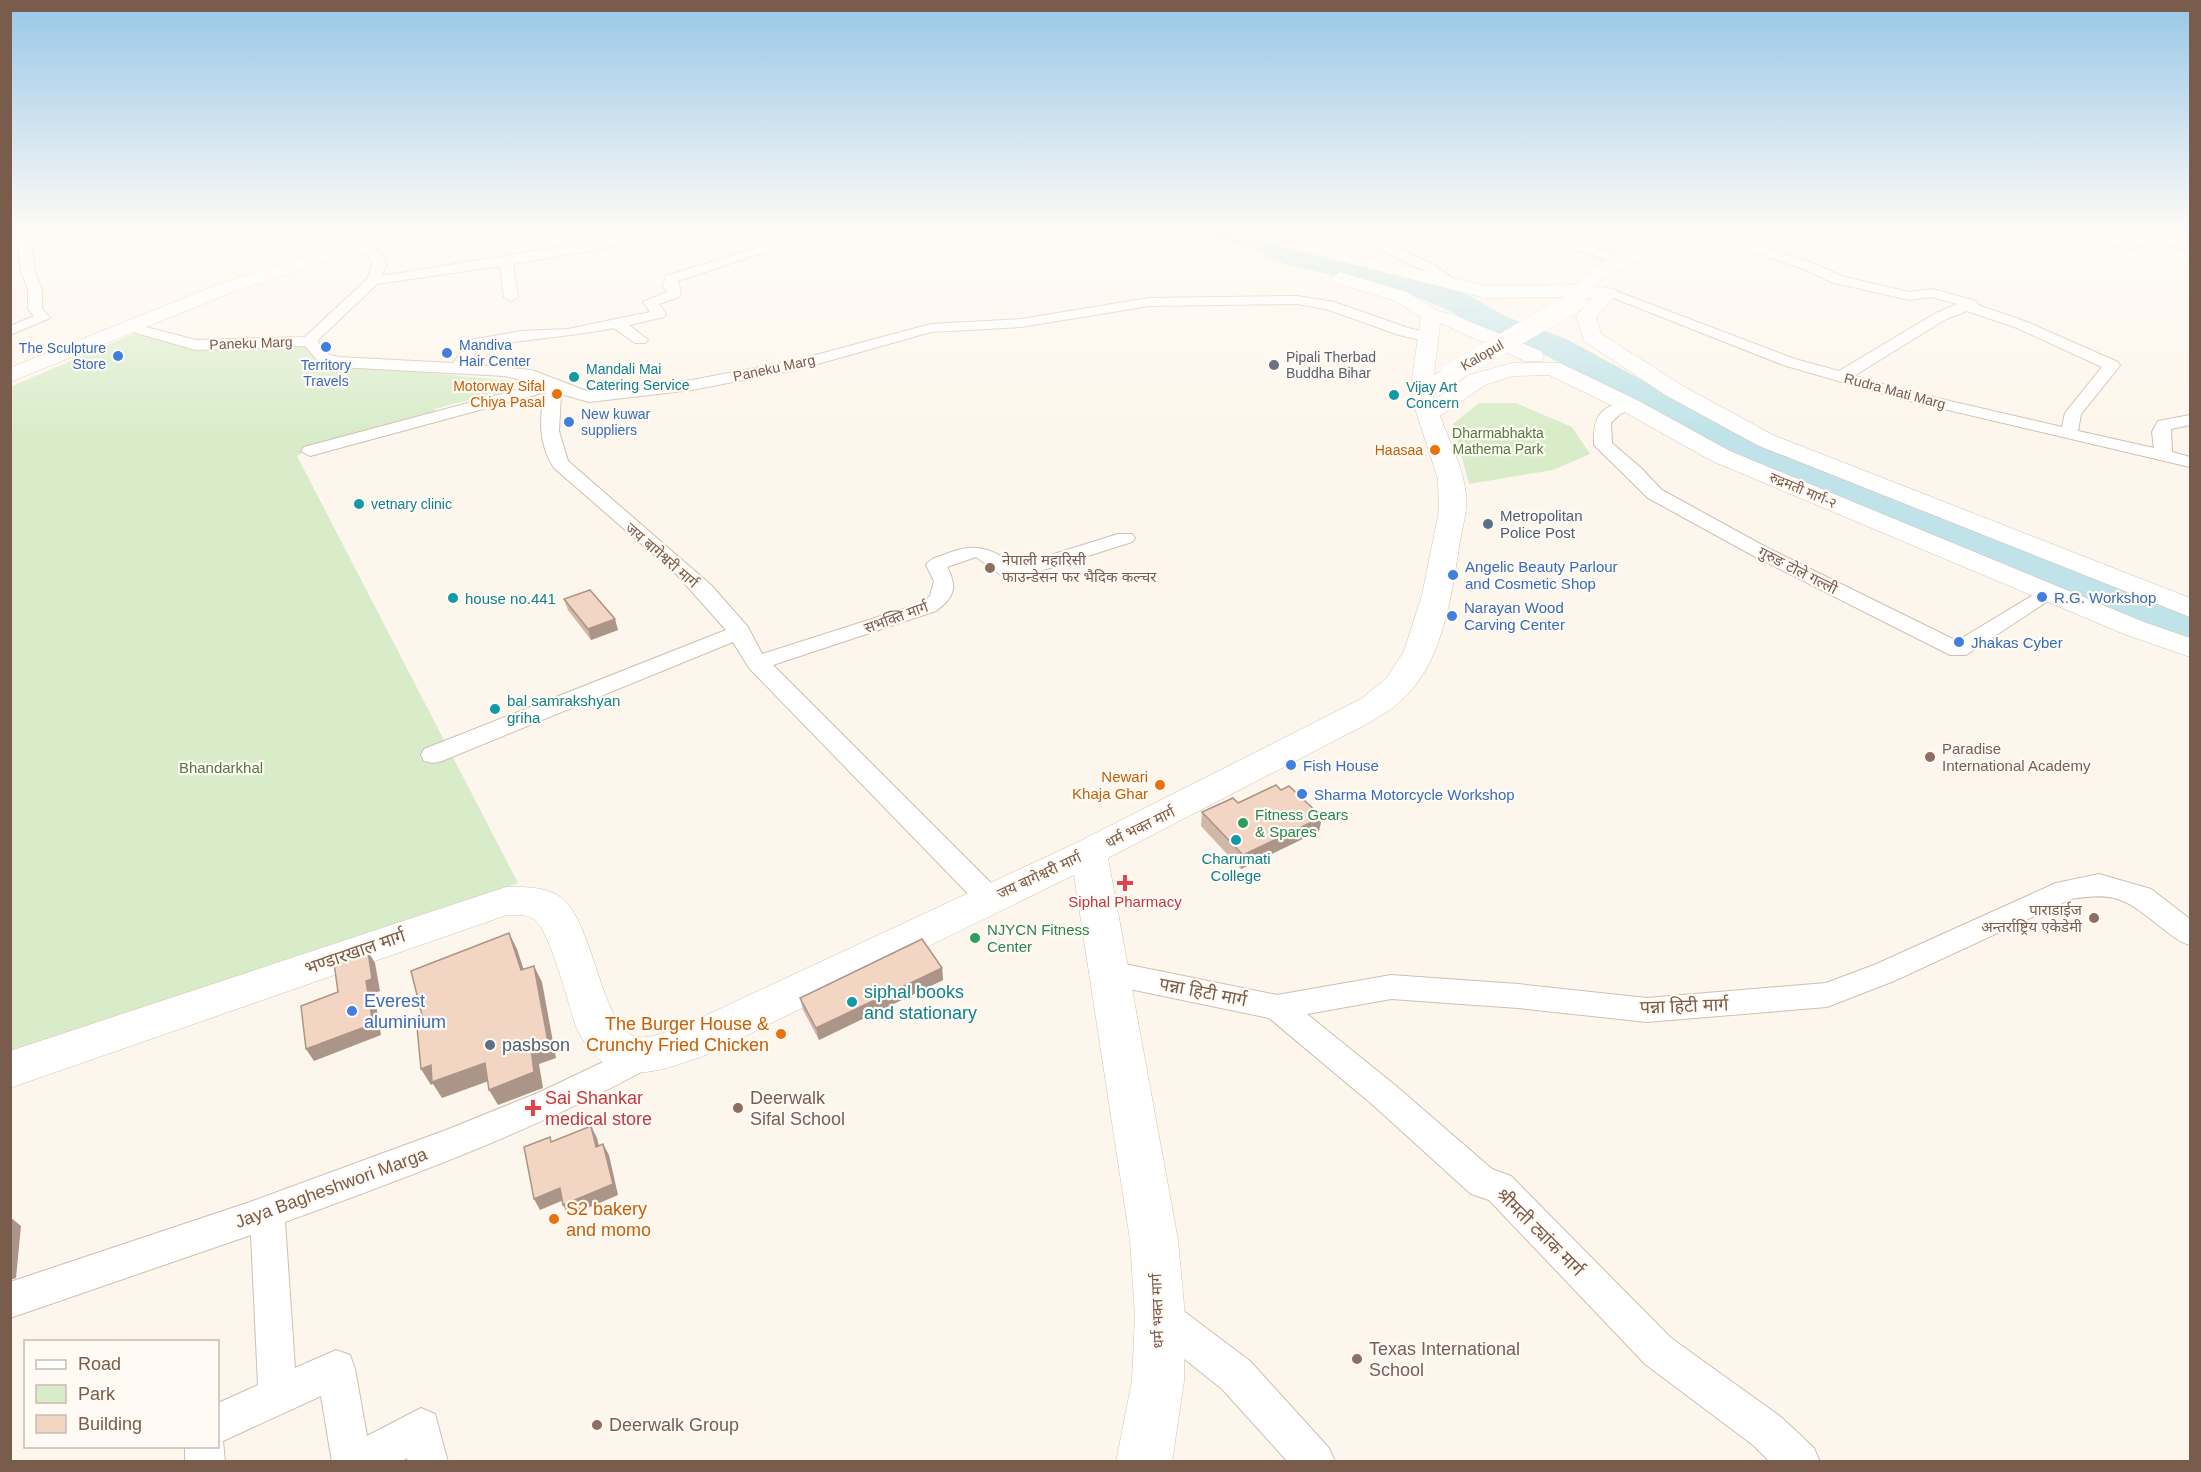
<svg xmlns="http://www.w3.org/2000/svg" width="2201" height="1472" viewBox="0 0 2201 1472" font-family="Helvetica,'Noto Sans Devanagari',sans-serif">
<rect width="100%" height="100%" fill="#fdf6ec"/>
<g fill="#d8ecc9">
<path d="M 133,334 L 199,350 L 306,343 L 317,359 L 327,363 L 512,381 L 512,389 L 434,409 L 438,412 L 316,445 L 297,456 L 518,883 L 11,1056 L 10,387 Z"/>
<path d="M 1479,403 L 1516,403 L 1572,427 L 1590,454 L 1553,470 L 1469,484 L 1453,424 Z"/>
</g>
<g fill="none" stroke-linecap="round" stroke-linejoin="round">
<path fill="#bfe3e8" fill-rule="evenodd" d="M 1183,228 L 1227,228 L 1307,252 L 1439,285 L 1468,295 L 1507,317 L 1566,339 L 1666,393 L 1805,461 L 2190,614 L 2190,644 L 2121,621 L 1777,477 L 1640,409 L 1542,353 L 1485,331 L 1446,309 L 1417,297 L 1287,264 L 1187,234 Z"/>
<defs>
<g id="street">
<path d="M 17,228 L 29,228 L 35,271 L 42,290 L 42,308 L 50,318 L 10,335 L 10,326 L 34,316 L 28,309 L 28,290 L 21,271 Z"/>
<path d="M 320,228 C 350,228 369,239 387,263 L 382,276 L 668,229 L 674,233 L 668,237 L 513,264 L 518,297 L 511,301 L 504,297 L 500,266 L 377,284 L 317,341 L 329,355 L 339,357 L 453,363 L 470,340 L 522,331 L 568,329 L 650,312 L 643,302 L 667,292 L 663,287 L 666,276 L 818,228 L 837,228 L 678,281 L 681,290 L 679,297 L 659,304 L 666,314 L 664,317 L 629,325 L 648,340 L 645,343 L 635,343 L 614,328 C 569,337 525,339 480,347 L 468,364 L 532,370 L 589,392 L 692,380 L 797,360 L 931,324 L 1021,319 L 1149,298 L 1297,296 L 1334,302 L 1408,328 L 1433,334 L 1436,337 L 1428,342 L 1399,335 L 1326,309 L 1297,304 L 1149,306 L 1021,327 L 931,332 L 800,369 L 692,390 L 589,402 L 561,394 L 559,431 L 568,461 L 711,585 L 748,627 L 762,654 L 922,603 L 930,596 L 934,581 L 926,565 C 930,558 939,557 946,554 C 975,542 992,548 1015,566 L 1118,534 L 1132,534 L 1135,538 L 1132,542 L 1012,580 L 1005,578 L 976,557 L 947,567 C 958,587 954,598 936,611 L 773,665 L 999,891 L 1003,898 L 999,905 L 989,908 L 979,905 L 749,668 L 733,642 L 442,761 L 433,763 L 424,761 L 421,755 L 424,749 L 726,630 L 676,574 L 554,468 C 539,445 538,417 546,392 L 310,456 L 301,451 L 304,447 L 539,384 L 505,376 L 339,367 L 319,362 L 305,346 L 196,350 L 122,329 L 120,326 L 127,322 L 196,340 L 305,337 L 367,279 L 373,263 L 361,248 Z"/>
<path d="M 1333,228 L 1350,228 L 1433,264 L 1455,280 L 1453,283 L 1443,283 L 1423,270 Z"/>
<path d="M 1547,228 L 1562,228 L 1576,241 L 1630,261 L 1623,265 L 1565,246 Z"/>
<path d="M 2054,228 L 2076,228 L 2129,241 L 2158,234 L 2190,243 L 2190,251 L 2158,242 L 2129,249 Z"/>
<path d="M 1703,230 L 1719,231 L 1816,264 L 1841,276 L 1909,292 L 1933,289 L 1976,301 L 1978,305 L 2027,322 L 2118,362 L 2120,365 L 2118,368 L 2081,414 L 2078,431 L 2154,448 L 2152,432 L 2158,421 L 2190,415 L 2190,425 L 2171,429 L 2172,452 L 2190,457 L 2190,467 L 1901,399 L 1783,365 L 1601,293 L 1603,290 L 1613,290 L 1795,359 L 1839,371 L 1936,313 L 1957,304 L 1932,297 L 1909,300 L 1831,282 L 1806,270 L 1714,238 L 1699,237 L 1699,231 ZM 1967,311 L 2017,328 L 2102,367 L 2065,413 L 2062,427 L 1911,392 L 1854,376 L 1946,319 Z"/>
<path d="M 1629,400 L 1637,405 L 1619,415 L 1611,423 L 1612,443 L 1641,468 L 1662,490 L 1764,546 L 1957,641 L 2043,589 L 2057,589 L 2060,593 L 1966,655 L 1950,655 L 1750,554 L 1648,498 L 1594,445 C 1593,416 1599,407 1629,400 Z"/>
<path d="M 2099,874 L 2151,889 L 2190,919 L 2190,945 C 2179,942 2171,935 2162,928 C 2127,900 2117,891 2071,899 L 1894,981 L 1827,1007 L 1647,1022 L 1518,1008 L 1391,999 L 1307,1014 L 1396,1086 L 1492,1169 L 1511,1176 L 1671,1338 L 1781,1417 L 1814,1448 L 1820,1462 L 1770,1462 L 1753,1445 L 1645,1364 L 1489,1200 L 1471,1194 L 1374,1106 L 1269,1018 L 1110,985 L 1100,981 L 1095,973 L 1100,965 L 1110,961 L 1277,995 L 1391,975 L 1518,984 L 1647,998 L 1826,983 L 1874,965 L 2056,883 Z"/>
<path d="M 643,1043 L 654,1047 L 659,1056 L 654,1065 C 537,1130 410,1176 285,1222 L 295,1368 L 336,1350 L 350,1355 L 355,1369 L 367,1436 L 421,1408 L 435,1414 L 448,1462 L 408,1462 L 407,1458 L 400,1462 L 332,1462 L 321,1396 L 223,1441 L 225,1462 L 185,1462 L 185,1446 L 218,1446 L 218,1403 L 258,1385 L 251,1235 L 10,1318 L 10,1282 L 250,1202 L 446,1130 L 540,1092 Z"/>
<path d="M 1160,1297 L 1173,1303 L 1250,1361 L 1329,1448 L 1335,1462 L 1288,1462 L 1222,1389 L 1147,1329 L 1141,1316 L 1147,1303 Z"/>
</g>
<g id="secondary">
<path d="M 414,228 L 444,228 L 441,232 L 326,262 L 235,291 L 10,382 L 10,368 L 222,283 L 296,259 Z"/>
<path d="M 1152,228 L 1181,228 L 1264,252 L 1267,256 L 1258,261 L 1155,232 Z"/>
<path d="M 1222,228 L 1252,228 L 1485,286 L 1577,285 C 1603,248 1686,228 1730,228 L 1727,232 L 1643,258 L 1599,282 L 1595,286 L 1615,289 L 1618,293 L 1596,317 L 1601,334 L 1683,386 L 1773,435 L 2190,598 L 2190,617 L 1757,445 L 1667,396 L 1584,341 L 1576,316 L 1593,297 L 1588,297 L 1583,305 L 1569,305 L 1566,301 L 1569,297 L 1485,298 L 1225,232 Z"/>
<path d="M 1340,272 L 1407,292 L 1438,311 L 1454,315 L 1541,351 L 1544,356 L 1541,361 L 1525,361 L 1440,323 L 1434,375 L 1450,367 L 1458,369 L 1461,374 L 1433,395 L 1434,400 L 1469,375 L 1512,363 L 1560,363 L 1637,400 L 1730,451 L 2144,622 L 2190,638 L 2190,657 L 2124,634 L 1712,461 L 1621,410 L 1549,375 L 1513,376 L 1485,385 L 1440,416 C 1449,441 1463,467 1466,494 C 1468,512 1461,531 1459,548 C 1451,597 1443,657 1408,694 C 1395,708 1379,717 1363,726 L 1108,858 L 1178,1240 L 1185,1316 L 1184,1381 L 1172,1462 L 1116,1462 L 1132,1381 L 1135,1316 L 1130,1240 L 1074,875 L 706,1055 C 651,1074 608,1092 576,1027 C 569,1006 550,930 534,919 C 527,914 516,915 507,915 L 10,1088 L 10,1051 L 506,887 C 525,887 547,886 563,899 C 593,925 602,1024 633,1036 C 647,1041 667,1031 681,1027 L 1076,843 L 1361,699 L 1386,679 L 1404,651 L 1422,595 L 1439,511 L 1438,479 L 1410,393 L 1421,317 L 1393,300 L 1333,282 L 1331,278 Z"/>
</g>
</defs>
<use href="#street" stroke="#d1beb0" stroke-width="2"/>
<use href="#secondary" stroke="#d6c0b0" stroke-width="1"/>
<use href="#street" fill="#fff" fill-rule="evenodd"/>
<use href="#secondary" fill="#fff" fill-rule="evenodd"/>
<defs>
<path id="secondary-bridge" d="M 1450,374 L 1576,301"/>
</defs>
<use href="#secondary-bridge" stroke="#d6c0b0" stroke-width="20" stroke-linecap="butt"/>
<use href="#secondary-bridge" stroke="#fff" stroke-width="20"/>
</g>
<g fill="#d1b7a8">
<path d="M 564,599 L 618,630 L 591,640 L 568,610 Z"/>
<path d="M 1281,790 L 1322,817 L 1319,831 L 1241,869 L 1201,826 L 1202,812 L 1238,803 Z"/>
<path d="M 942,968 L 943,980 L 819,1040 L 803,1010 L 800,998 Z"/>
</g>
<g fill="#aa9588">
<path d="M 615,619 L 618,630 L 591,640 L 588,629 Z"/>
<path d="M 1322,817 L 1319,831 L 1241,869 L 1243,855 Z"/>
<path d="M 509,933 L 517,949 L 529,986 L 521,970 Z"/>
<path d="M 368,951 L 375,963 L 380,991 L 374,993 L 381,1035 L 314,1061 L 306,1049 Z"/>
<path d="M 534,966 L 542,982 L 556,1058 L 539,1064 L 543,1088 L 498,1105 L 489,1090 L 531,1048 Z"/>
<path d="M 942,968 L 943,980 L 819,1040 L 816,1028 Z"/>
<path d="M 485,1063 L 494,1079 L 442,1098 L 433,1084 L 431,1085 L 421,1069 L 431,1065 Z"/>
<path d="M 591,1126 L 597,1138 L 602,1158 L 596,1147 Z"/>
<path d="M 603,1144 L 609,1155 L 618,1195 L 569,1216 L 563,1205 Z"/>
<path d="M 560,1188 L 566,1199 L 540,1210 L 534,1199 Z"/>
<path d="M 10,1217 L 21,1226 L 16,1278 L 10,1280 Z"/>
</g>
<g fill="#f3d5c3" stroke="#aa9588" stroke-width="1.5">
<path d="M 590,590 L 615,619 L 588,629 L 564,599 Z"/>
<path d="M 1276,785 L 1281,790 L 1289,786 L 1322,817 L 1243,855 L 1202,812 L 1233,798 L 1238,803 Z"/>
<path d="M 509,933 L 521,970 L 534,966 L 548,1042 L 531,1048 L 534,1072 L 489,1090 L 485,1063 L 432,1082 L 431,1065 L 421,1069 L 416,1017 L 422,1015 L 411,971 Z"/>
<path d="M 922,939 L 942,968 L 816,1028 L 800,998 Z"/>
<path d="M 368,951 L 372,979 L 366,981 L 373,1024 L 306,1049 L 301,1006 L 338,992 L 334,963 Z"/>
<path d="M 591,1126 L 596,1147 L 603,1144 L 613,1184 L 563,1205 L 560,1188 L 534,1199 L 524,1147 L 550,1137 L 551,1142 Z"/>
</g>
<linearGradient id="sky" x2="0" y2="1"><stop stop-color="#97c7e8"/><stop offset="0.53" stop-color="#fefbf6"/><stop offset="1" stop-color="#fefbf6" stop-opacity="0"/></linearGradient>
<rect width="2201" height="434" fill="url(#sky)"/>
<g fill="#3f7fe0" stroke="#fffaf3" stroke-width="2">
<circle cx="326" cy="347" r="6"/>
<circle cx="447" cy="353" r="6"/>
<circle cx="118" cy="356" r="6"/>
<circle cx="569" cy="422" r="6"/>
<circle cx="1453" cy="575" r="6"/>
<circle cx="2042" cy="597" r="6"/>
<circle cx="1452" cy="616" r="6"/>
<circle cx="1959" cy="642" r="6"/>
<circle cx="1291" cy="765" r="6"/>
<circle cx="1302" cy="794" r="6"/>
<circle cx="352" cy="1011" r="6"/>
</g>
<circle fill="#6b7280" stroke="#fffaf3" stroke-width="2" cx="1274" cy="365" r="6"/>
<g fill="#0f9aa8" stroke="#fffaf3" stroke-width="2">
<circle cx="574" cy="377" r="6"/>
<circle cx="1394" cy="395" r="6"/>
<circle cx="359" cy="504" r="6"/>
<circle cx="453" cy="598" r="6"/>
<circle cx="495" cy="709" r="6"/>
<circle cx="1236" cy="840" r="6"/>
<circle cx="852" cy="1002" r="6"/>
</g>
<g fill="#e8710a" stroke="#fffaf3" stroke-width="2">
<circle cx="557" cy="394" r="6"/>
<circle cx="1435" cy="450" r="6"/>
<circle cx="1160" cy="785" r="6"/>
<circle cx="781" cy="1034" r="6"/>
<circle cx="554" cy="1219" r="6"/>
</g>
<g fill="#5c6f8a" stroke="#fffaf3" stroke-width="2">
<circle cx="1488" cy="524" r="6"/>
<circle cx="490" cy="1045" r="6"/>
</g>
<g fill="#8d6e63" stroke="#fffaf3" stroke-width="2">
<circle cx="990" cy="568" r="6"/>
<circle cx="1930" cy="757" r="6"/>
<circle cx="2094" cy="918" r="6"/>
<circle cx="738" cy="1108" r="6"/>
<circle cx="1357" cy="1359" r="6"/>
<circle cx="597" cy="1425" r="6"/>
</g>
<g fill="#2e9e5b" stroke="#fffaf3" stroke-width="2">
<circle cx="1243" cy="823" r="6"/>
<circle cx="975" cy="938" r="6"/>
</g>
<g fill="#e0444e" stroke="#fffaf3" stroke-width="2">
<path d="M1122 874h6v6h6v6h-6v6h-6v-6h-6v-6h6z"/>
<path d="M530 1099h6v6h6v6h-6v6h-6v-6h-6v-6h6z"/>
</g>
<g text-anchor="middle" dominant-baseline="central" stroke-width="4.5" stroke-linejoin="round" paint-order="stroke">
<g font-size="14" fill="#7a5c4d" stroke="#fffaf3">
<text transform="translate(251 343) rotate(-2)">Paneku Marg</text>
<text transform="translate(1482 355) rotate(-30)">Kalopul</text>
<text transform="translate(774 368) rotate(-12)">Paneku Marg</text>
<text transform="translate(1895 391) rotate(15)">Rudra Mati Marg</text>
<text transform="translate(1803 490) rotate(23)">रुद्रमती मार्ग-२</text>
</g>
<g font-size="14" fill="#366cbe" stroke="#fffaf3" text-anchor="start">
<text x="459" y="345">Mandiva<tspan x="459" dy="16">Hair Center</tspan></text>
<text x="106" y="348" text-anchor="end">The Sculpture<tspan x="106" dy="16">Store</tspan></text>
<text x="326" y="365" text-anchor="middle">Territory<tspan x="326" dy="16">Travels</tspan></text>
<text x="581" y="414">New kuwar<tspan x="581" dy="16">suppliers</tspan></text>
</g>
<g font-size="14" fill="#5b616d" stroke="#fffaf3" text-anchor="start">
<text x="1286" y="357">Pipali Therbad<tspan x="1286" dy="16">Buddha Bihar</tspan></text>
</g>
<g font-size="14" fill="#0d838f" stroke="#fffaf3" text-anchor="start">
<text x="586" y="369">Mandali Mai<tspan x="586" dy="16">Catering Service</tspan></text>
<text x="1406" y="387">Vijay Art<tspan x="1406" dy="16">Concern</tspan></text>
<text x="371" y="504">vetnary clinic</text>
</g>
<g font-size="14" fill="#c56008" stroke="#fffaf3" text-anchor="end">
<text x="545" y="386">Motorway Sifal<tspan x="545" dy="16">Chiya Pasal</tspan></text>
<text x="1423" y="450">Haasaa</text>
</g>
<g font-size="14" fill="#537a41" stroke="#fffaf3">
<text x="1498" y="433">Dharmabhakta<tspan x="1498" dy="16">Mathema Park</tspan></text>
</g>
<g font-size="15" fill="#4e5e75" stroke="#fffaf3" text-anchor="start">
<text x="1500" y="515">Metropolitan<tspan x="1500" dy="17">Police Post</tspan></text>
</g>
<g font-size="15" fill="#7a5c4d" stroke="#fffaf3">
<text transform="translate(662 555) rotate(41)">जय बागेश्वरी मार्ग</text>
<text transform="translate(1798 570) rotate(27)">गुरुङ टोले गल्ली</text>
<text transform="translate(896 617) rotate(-20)">सभक्ति मार्ग</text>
<text transform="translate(1140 827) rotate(-26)">धर्म भक्त मार्ग</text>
<text transform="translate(1039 875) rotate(-25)">जय बागेश्वरी मार्ग</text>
<text transform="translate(1157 1311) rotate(-92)">धर्म भक्त मार्ग</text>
</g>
<g font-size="15" fill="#785e54" stroke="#fffaf3" text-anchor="start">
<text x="1002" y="559">नेपाली महारिसी<tspan x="1002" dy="17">फाउन्डेसन फर भैदिक कल्चर</tspan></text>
<text x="1942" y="748">Paradise<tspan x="1942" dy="17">International Academy</tspan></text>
<text x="2082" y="909" text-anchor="end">पाराडाईज<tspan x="2082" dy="17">अन्तर्राष्ट्रिय एकेडेमी</tspan></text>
</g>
<g font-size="15" fill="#366cbe" stroke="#fffaf3" text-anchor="start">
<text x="1465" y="566">Angelic Beauty Parlour<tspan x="1465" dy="17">and Cosmetic Shop</tspan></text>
<text x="2054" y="597">R.G. Workshop</text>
<text x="1464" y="607">Narayan Wood<tspan x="1464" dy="17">Carving Center</tspan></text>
<text x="1971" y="642">Jhakas Cyber</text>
<text x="1303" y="765">Fish House</text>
<text x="1314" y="794">Sharma Motorcycle Workshop</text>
</g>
<g font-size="15" fill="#0d838f" stroke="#fffaf3" text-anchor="start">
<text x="465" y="598">house no.441</text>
<text x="507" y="700">bal samrakshyan<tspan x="507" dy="17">griha</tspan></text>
<text x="1236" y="858" text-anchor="middle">Charumati<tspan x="1236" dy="17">College</tspan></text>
</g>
<g font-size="15" fill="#537a41" stroke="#fffaf3">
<text x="221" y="767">Bhandarkhal</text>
</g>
<g font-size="15" fill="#c56008" stroke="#fffaf3" text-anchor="end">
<text x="1148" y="776">Newari<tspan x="1148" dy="17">Khaja Ghar</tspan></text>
</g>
<g font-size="15" fill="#27864d" stroke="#fffaf3" text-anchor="start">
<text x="1255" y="814">Fitness Gears<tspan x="1255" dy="17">&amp; Spares</tspan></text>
<text x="987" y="929">NJYCN Fitness<tspan x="987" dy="17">Center</tspan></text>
</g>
<g font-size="15" fill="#be3a42" stroke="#fffaf3">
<text x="1125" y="901">Siphal Pharmacy</text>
</g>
<g font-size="18" fill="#7a5c4d" stroke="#fffaf3">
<text transform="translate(355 952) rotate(-19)">भण्डारखाल मार्ग</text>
<text transform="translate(1203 992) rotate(11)">पन्ना हिटी मार्ग</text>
<text transform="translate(1684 1006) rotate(-2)">पन्ना हिटी मार्ग</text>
<text transform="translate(331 1188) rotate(-20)">Jaya Bagheshwori Marga</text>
<text transform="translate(1540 1232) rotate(45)">श्रीमती ट्यांक मार्ग</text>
</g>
<g font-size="18" fill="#0d838f" stroke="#fffaf3" text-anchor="start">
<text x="864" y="992">siphal books<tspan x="864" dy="21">and stationary</tspan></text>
</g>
<g font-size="18" fill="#366cbe" stroke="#fffaf3" text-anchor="start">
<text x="364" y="1001">Everest<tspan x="364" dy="21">aluminium</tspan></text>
</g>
<g font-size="18" fill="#c56008" stroke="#fffaf3" text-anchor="end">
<text x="769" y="1024">The Burger House &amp;<tspan x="769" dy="21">Crunchy Fried Chicken</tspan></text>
<text x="566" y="1209" text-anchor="start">S2 bakery<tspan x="566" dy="21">and momo</tspan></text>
</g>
<g font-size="18" fill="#4e5e75" stroke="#fffaf3" text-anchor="start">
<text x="502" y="1045">pasbson</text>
</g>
<g font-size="18" fill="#be3a42" stroke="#fffaf3" text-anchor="start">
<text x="545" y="1098">Sai Shankar<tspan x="545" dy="21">medical store</tspan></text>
</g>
<g font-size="18" fill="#785e54" stroke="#fffaf3" text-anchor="start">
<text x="750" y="1098">Deerwalk<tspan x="750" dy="21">Sifal School</tspan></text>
<text x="1369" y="1349">Texas International<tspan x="1369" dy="21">School</tspan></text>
<text x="609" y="1425">Deerwalk Group</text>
</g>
</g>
<rect width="2201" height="1472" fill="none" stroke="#7a5c4d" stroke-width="24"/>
<rect x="24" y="1340" width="195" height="108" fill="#fffaf3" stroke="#cabbb1" stroke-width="1.5"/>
<rect x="36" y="1360" width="30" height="9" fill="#ffffff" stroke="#cabbb1" stroke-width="1.5"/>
<text x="78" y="1370" font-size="18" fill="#7a5c4d">Road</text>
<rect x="36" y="1385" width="30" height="18" fill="#d8ecc9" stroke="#cabbb1" stroke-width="1.5"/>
<text x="78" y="1400" font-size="18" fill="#7a5c4d">Park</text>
<rect x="36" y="1415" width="30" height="18" fill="#f3d5c3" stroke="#cabbb1" stroke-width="1.5"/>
<text x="78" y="1430" font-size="18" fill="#7a5c4d">Building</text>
</svg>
